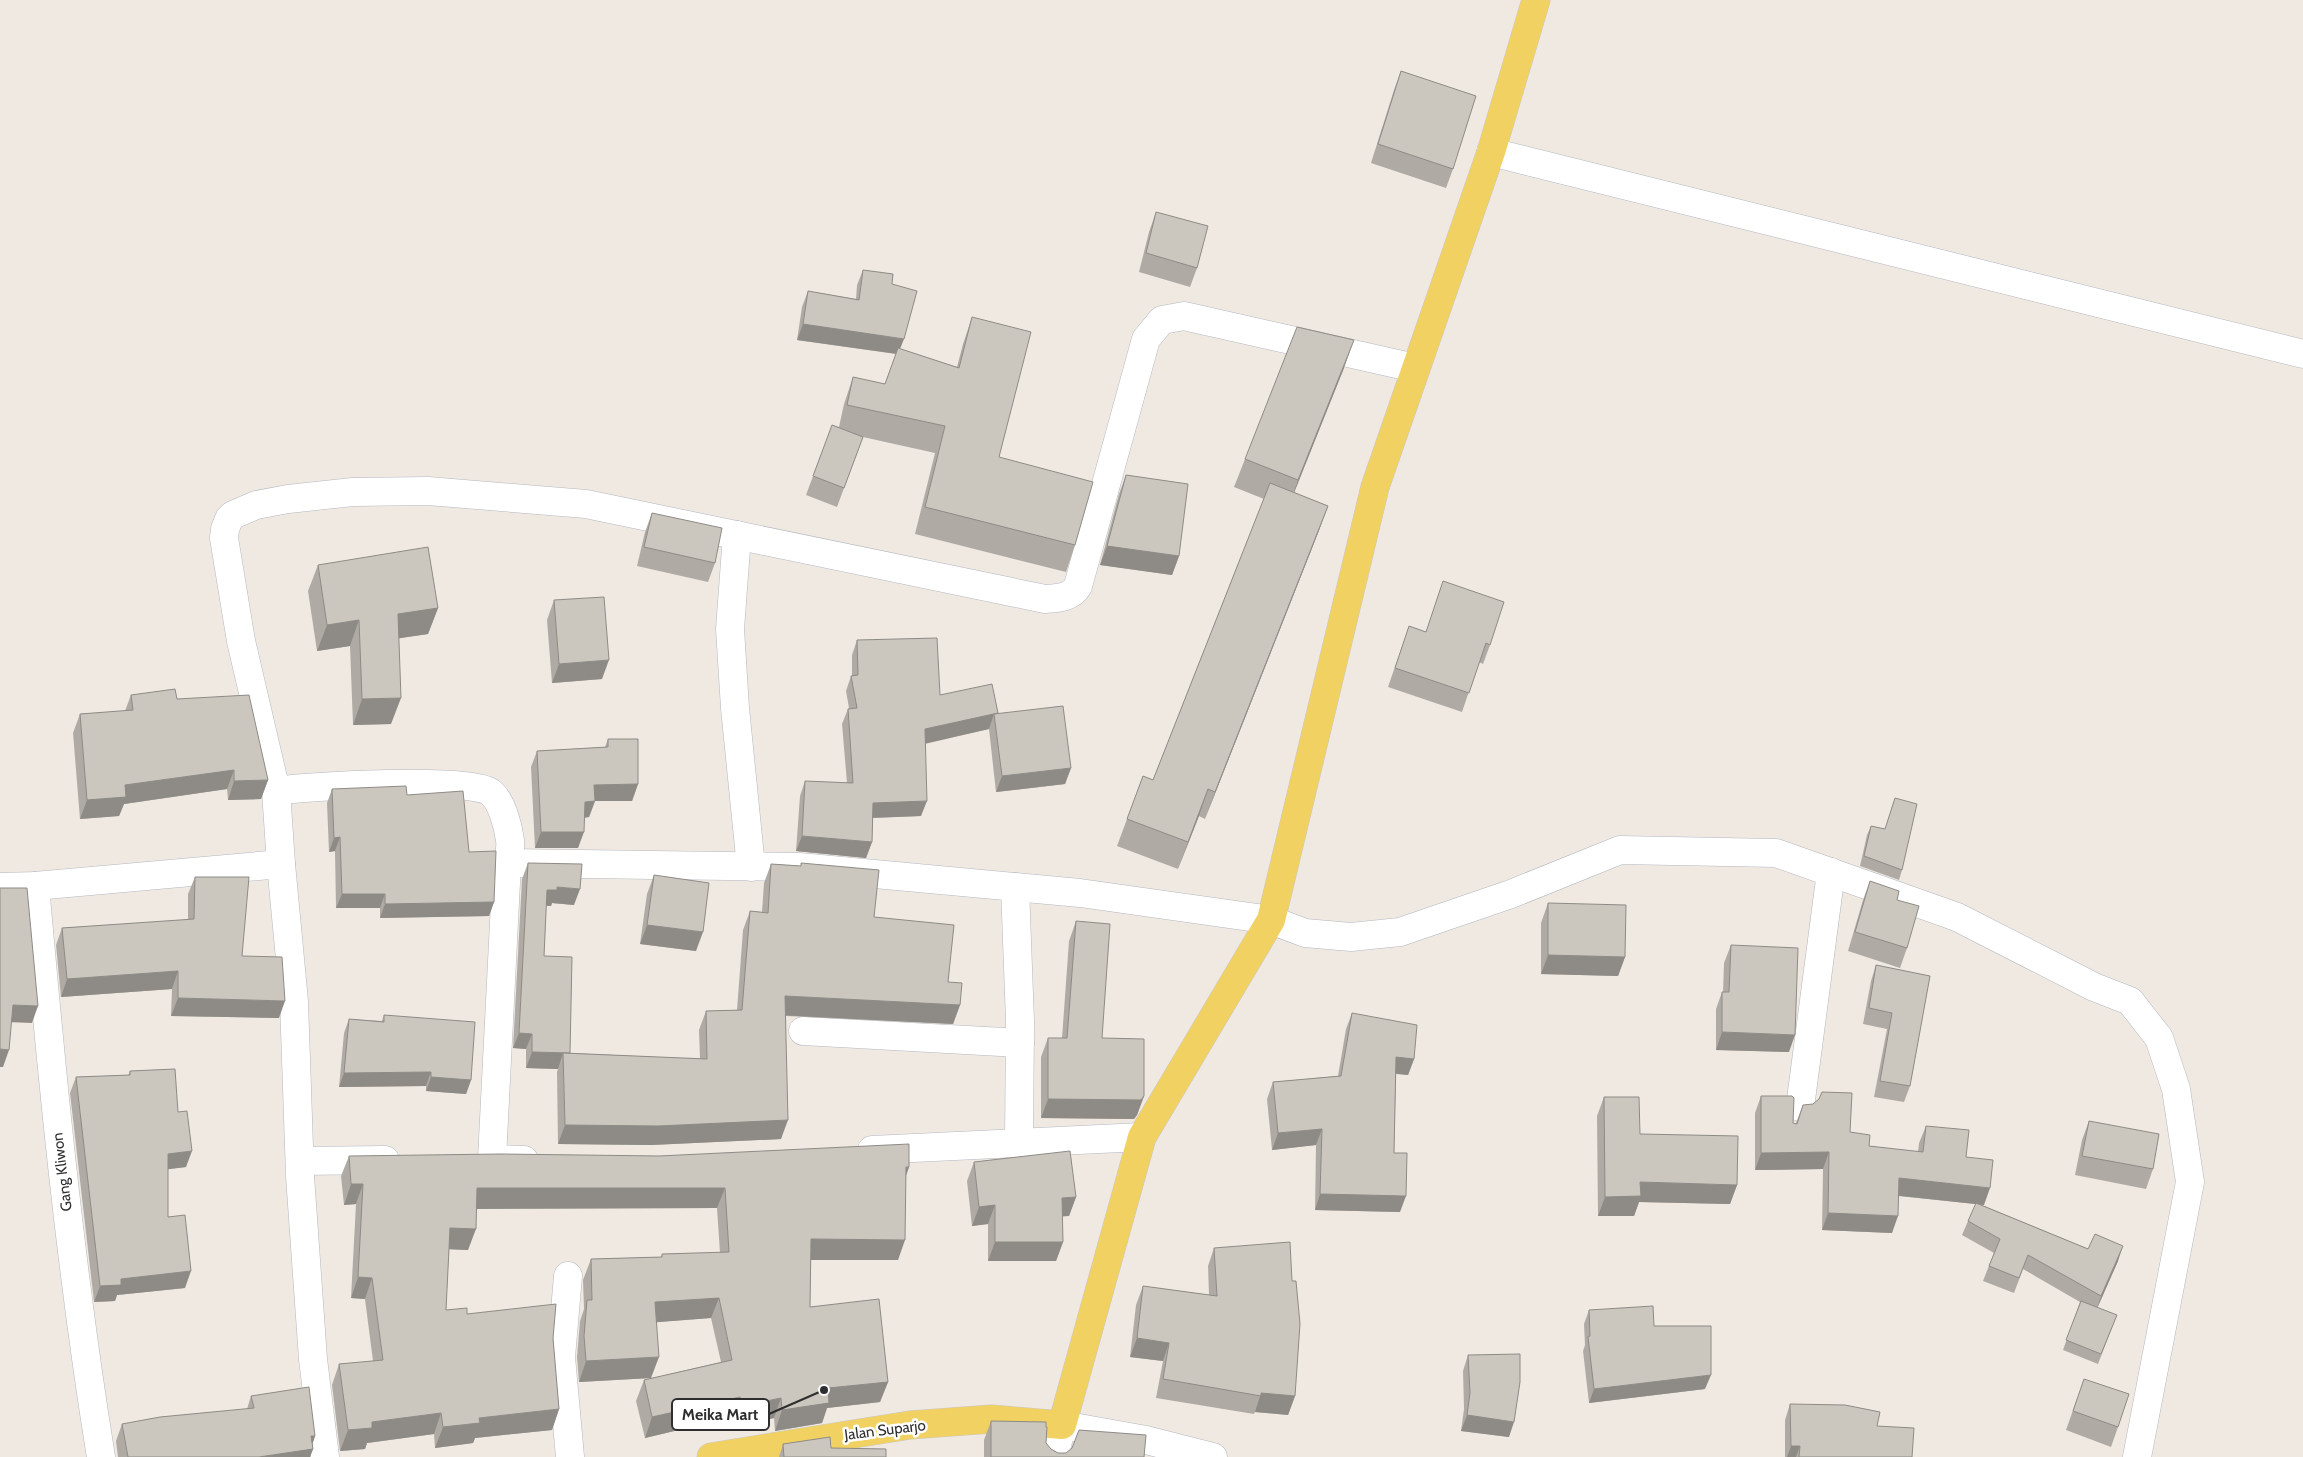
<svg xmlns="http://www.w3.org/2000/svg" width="2303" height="1457" viewBox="0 0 2303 1457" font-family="Cabin,sans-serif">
<rect width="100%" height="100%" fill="#efe9e1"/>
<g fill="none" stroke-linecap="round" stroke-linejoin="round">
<defs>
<g id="minor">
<path d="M 1491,152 L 2303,354"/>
<path d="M 737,535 L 730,629 L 735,708 L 751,867"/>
<path d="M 507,863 L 799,867 L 1080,893 L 1271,920 L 1305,933 L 1351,937 L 1400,932 L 1511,894 L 1620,850 L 1776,853 L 1957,917 L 2094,987 L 2130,1001 L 2159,1038 L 2176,1089 L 2190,1182 L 2137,1457"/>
<path d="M 281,864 L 294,1001 L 300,1176 L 313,1359 L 325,1457"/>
<path d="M 35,886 C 52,1077 70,1267 101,1457"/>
<path d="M 0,887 L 35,886 L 281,864 L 276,791"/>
<path d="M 1015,887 L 1020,1021 L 1019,1143"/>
<path d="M 803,1031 L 1020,1043"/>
<path d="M 1800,1107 L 1831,872"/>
<path d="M 872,1150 L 1142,1137"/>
<path d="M 524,1160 L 492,1159 L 507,863 C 509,856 511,847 510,840 C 508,826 502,801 490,792 C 471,777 306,786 276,791 L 241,641 L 224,538 L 225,529 L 229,519 L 233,515 L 256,505 L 288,499 L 353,492 L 428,491 L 586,504 L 1045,599 C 1058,598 1071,598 1078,586 L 1146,339 L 1162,320 L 1184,316 L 1415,368"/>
<path d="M 300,1161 L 385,1160"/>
<path d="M 568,1276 L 561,1357 L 570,1457"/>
<path d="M 1054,1457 L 1062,1425 L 1146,1440 L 1213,1457"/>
</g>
<path id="major" d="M 711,1457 L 910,1425 L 992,1419 L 1062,1425 L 1142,1137 L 1271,920 L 1375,487 L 1491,152 L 1536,0"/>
</defs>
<use href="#minor" stroke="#b4b7c1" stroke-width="29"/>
<use href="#major" stroke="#c9c9c9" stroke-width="29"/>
<use href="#minor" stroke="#fff" stroke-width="28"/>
<use href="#major" stroke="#f2d163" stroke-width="28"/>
</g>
<g fill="#afaba4">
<path d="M 1401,71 L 1453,169 L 1446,188 L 1371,163 L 1394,90 Z"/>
<path d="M 1156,212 L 1197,268 L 1190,287 L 1139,272 L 1149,232 Z"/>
<path d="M 863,270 L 892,284 L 900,349 L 957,367 L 963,344 L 972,317 L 999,457 L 1075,545 L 1066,572 L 915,534 L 935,453 L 863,437 L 837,507 L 806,495 L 832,425 L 839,427 L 844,404 L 853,377 L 885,384 L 896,354 L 797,340 L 802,307 L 808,291 L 856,299 L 857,285 Z"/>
<path d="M 1344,368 L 1294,492 L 1328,506 L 1318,533 L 1205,819 L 1199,816 L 1178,869 L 1117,846 L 1143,776 L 1153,780 L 1264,499 L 1234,487 L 1245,459 Z"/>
<path d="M 1126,475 L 1179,556 L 1172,575 L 1100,565 L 1119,494 Z"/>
<path d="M 652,513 L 715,563 L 708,582 L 637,566 L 645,532 Z"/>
<path d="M 318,565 L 438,608 L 428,634 L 399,638 L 391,724 L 353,725 L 350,646 L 317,651 L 308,591 Z"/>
<path d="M 1443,581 L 1490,645 L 1483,664 L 1479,662 L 1462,712 L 1388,687 L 1409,626 L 1426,632 Z"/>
<path d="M 554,600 L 602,679 L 552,683 L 547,620 Z"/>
<path d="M 857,640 L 940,695 L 998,713 L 1071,768 L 1065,784 L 996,792 L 989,729 L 925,743 L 921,816 L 873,818 L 872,842 L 866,858 L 796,851 L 800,796 L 805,781 L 847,783 L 842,724 L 848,709 L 849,708 L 846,691 L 851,676 L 852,676 L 852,655 Z"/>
<path d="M 131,695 L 177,699 L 268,780 L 261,799 L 228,800 L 227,789 L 124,804 L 119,816 L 80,819 L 73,733 L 80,714 L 125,711 Z"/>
<path d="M 608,739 L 638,784 L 632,801 L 595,801 L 589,817 L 584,818 L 578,848 L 535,848 L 531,767 L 537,751 L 605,747 Z"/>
<path d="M 332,789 L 407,795 L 469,852 L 494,902 L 489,916 L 380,918 L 380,908 L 336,908 L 335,851 L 329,852 L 327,803 Z"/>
<path d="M 1895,798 L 1902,870 L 1899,880 L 1860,866 L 1867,835 L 1871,826 L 1885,829 Z"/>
<path d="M 528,863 L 574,905 L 552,903 L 551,906 L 546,906 L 544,956 L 570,1053 L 700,1059 L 699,1030 L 706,1011 L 737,1010 L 743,930 L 750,911 L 762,912 L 764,883 L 771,864 L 801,866 L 801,863 L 874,917 L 948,982 L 960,1005 L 953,1024 L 786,1016 L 781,1139 L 651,1145 L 558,1144 L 557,1072 L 558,1069 L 526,1068 L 526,1049 L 513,1048 L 522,879 Z"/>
<path d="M 654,875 L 696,951 L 640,944 L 647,894 Z"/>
<path d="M 195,877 L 279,1018 L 171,1016 L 172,989 L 61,997 L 56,945 L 62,928 L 188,920 L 188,894 Z"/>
<path d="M 1870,881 L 1897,900 L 1907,948 L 1900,968 L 1848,951 L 1863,900 Z"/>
<path d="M 1548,903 L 1625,957 L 1618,976 L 1541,974 L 1541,923 Z"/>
<path d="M 1076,921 L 1102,1038 L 1144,1096 L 1137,1115 L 1134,1119 L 1041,1118 L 1041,1057 L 1048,1038 L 1062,1038 L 1069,941 Z"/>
<path d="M 1731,945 L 1789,1052 L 1716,1050 L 1716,1009 L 1722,992 L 1723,992 L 1724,963 Z"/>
<path d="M 1876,965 L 1930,976 L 1910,1086 L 1904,1102 L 1874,1097 L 1887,1029 L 1863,1024 L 1871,981 Z"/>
<path d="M 1352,1013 L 1414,1059 L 1408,1075 L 1396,1074 L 1394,1153 L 1400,1212 L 1315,1210 L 1316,1145 L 1272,1150 L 1267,1099 L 1273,1082 L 1338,1076 L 1346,1029 Z"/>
<path d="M 384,1015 L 471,1080 L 466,1094 L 426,1091 L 426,1086 L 339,1087 L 344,1033 L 349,1019 L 382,1021 Z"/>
<path d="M 130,1071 L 178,1112 L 186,1167 L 168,1169 L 168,1217 L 185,1288 L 117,1295 L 115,1301 L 94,1302 L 70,1093 L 76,1077 L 128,1076 Z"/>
<path d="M 1761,1096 L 1793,1123 L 1796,1123 L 1803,1105 L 1850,1132 L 1869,1146 L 1918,1152 L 1919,1143 L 1926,1126 L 1966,1157 L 1984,1205 L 1979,1204 L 2118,1261 L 2097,1308 L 2117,1315 L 2098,1364 L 2063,1350 L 2080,1302 L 2023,1269 L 2014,1293 L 1983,1281 L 1994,1253 L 1962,1235 L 1968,1221 L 1976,1204 L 1898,1196 L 1892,1233 L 1822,1230 L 1823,1169 L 1755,1170 L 1755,1113 Z"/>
<path d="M 1604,1097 L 1640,1134 L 1737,1185 L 1730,1204 L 1639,1202 L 1634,1216 L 1598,1216 L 1597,1116 Z"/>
<path d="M 2089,1121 L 2153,1169 L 2146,1189 L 2075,1175 L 2082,1140 Z"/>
<path d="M 349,1156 L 909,1167 L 906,1176 L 898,1260 L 811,1260 L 810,1307 L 888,1382 L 880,1402 L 827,1408 L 822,1423 L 775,1431 L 774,1418 L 735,1427 L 733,1417 L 645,1438 L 636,1401 L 644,1380 L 721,1362 L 711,1318 L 656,1322 L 651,1378 L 579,1382 L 577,1357 L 580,1321 L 584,1309 L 583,1280 L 591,1259 L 661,1257 L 662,1254 L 720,1253 L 717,1208 L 476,1209 L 468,1250 L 449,1249 L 446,1310 L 467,1314 L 553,1338 L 559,1409 L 552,1430 L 475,1438 L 473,1443 L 435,1448 L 434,1434 L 367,1443 L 365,1449 L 340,1451 L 332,1385 L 339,1364 L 373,1361 L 365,1299 L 351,1298 L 356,1204 L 344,1205 L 341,1176 Z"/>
<path d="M 974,1162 L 1076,1197 L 1069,1216 L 1062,1216 L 1063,1242 L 1056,1261 L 988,1261 L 988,1224 L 972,1226 L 967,1181 Z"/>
<path d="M 1214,1248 L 1295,1396 L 1288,1415 L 1255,1412 L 1254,1414 L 1156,1398 L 1163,1361 L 1130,1357 L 1136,1305 L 1143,1286 L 1209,1295 L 1208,1266 Z"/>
<path d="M 1589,1310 L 1654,1326 L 1705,1389 L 1589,1403 L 1583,1351 L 1585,1345 L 1584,1324 Z"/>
<path d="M 1468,1355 L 1509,1437 L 1461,1431 L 1464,1409 L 1463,1371 Z"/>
<path d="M 2084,1379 L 2118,1427 L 2111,1447 L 2066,1430 Z"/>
<path d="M 251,1396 L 315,1436 L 312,1444 L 313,1449 L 310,1457 L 118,1457 L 116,1441 L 122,1424 L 247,1409 Z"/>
<path d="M 1790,1404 L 1877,1426 L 1912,1457 L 1785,1457 L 1785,1420 Z"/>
<path d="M 991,1421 L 1046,1443 L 1051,1449 L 1058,1453 L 1144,1457 L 984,1457 L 984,1440 Z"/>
<path d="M 783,1444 L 831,1448 L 886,1457 L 779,1457 Z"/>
</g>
<g fill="#8e8b86">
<path d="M 803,324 L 904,339 L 898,354 L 797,340 Z"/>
<path d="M 1354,340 L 1344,368 L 1288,508 L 1298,480 Z"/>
<path d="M 1328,506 L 1318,533 L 1205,819 L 1215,792 Z"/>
<path d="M 1107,546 L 1179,556 L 1172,575 L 1100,565 Z"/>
<path d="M 438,608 L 428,634 L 388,640 L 398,614 Z"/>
<path d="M 359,620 L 350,646 L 317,651 L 327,625 Z"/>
<path d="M 609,660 L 602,679 L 552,683 L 559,664 Z"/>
<path d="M 401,698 L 391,724 L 353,725 L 362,699 Z"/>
<path d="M 994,714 L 989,729 L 920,745 L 925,729 Z"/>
<path d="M 1071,768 L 1065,784 L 996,792 L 1002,776 Z"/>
<path d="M 234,770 L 227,789 L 124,804 L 119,816 L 80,819 L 87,800 L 125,785 Z"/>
<path d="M 268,780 L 261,799 L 228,800 L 234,781 Z"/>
<path d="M 638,784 L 632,801 L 589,801 L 594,785 Z"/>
<path d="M 1208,789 L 1199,816 L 1178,869 L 1188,842 Z"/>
<path d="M 595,801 L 589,817 L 579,818 L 585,802 Z"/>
<path d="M 927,801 L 921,816 L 868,818 L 873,803 Z"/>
<path d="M 541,832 L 584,832 L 578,848 L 535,848 Z"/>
<path d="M 802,836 L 872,842 L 866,858 L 796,851 Z"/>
<path d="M 340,837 L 335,851 L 329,852 L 334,838 Z"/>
<path d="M 557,887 L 580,889 L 574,905 L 552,903 L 551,906 L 541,905 L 547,890 Z"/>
<path d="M 342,894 L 385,894 L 380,908 L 336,908 Z"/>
<path d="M 494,902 L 489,916 L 380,918 L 385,904 Z"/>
<path d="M 647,925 L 703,932 L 696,951 L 640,944 Z"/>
<path d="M 1548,955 L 1625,957 L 1618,976 L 1541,974 Z"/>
<path d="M 178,971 L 172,989 L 61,997 L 67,979 Z"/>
<path d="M 785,996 L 960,1005 L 953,1024 L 778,1015 Z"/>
<path d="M 178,998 L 285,1001 L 279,1018 L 171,1016 Z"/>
<path d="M 13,1005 L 38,1006 L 32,1023 L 7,1022 Z"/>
<path d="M 1722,1032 L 1795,1035 L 1789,1052 L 1716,1050 Z"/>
<path d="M 519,1033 L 532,1034 L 526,1049 L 513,1048 Z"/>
<path d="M 0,1049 L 9,1050 L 3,1067 L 0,1067 Z"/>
<path d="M 532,1052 L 563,1053 L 558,1069 L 526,1068 Z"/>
<path d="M 1396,1057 L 1414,1059 L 1408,1075 L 1390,1073 Z"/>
<path d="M 431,1072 L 426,1086 L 339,1087 L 344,1073 Z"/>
<path d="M 431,1077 L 471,1080 L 466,1094 L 426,1091 Z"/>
<path d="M 1144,1096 L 1137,1115 L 1134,1119 L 1041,1118 L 1048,1099 Z"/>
<path d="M 788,1120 L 781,1139 L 651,1145 L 558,1144 L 565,1125 Z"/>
<path d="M 1322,1129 L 1316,1145 L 1272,1150 L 1278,1133 Z"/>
<path d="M 192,1151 L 186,1167 L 162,1170 L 168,1154 Z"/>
<path d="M 1829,1152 L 1823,1169 L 1755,1170 L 1761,1153 Z"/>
<path d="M 906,1167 L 909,1167 L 901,1188 Z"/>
<path d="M 1899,1178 L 1990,1188 L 1984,1205 L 1892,1195 Z"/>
<path d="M 1640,1182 L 1737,1185 L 1730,1204 L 1639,1202 L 1634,1216 L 1598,1216 L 1605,1197 Z"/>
<path d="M 351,1184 L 363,1184 L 356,1204 L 344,1205 Z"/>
<path d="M 477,1188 L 725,1188 L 717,1208 L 470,1209 Z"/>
<path d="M 1320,1194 L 1406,1196 L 1400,1212 L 1315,1210 Z"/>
<path d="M 1076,1197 L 1069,1216 L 1055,1217 L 1062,1198 Z"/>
<path d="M 995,1205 L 988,1224 L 972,1226 L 979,1207 Z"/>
<path d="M 1828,1213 L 1898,1216 L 1892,1233 L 1822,1230 Z"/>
<path d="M 450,1228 L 476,1229 L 468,1250 L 443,1249 Z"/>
<path d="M 811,1239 L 905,1240 L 898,1260 L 803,1260 Z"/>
<path d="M 995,1242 L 1063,1242 L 1056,1261 L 988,1261 Z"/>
<path d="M 2123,1246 L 2118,1261 L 2096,1311 L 2101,1296 Z"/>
<path d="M 191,1271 L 185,1288 L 117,1295 L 115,1301 L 94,1302 L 100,1286 L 121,1279 Z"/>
<path d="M 358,1277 L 372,1278 L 365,1299 L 351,1298 Z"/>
<path d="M 719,1298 L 711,1318 L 647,1323 L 655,1302 Z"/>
<path d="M 1137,1338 L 1169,1343 L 1163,1361 L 1130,1357 Z"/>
<path d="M 659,1357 L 651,1378 L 579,1382 L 586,1361 Z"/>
<path d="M 1711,1375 L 1705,1389 L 1589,1403 L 1594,1389 Z"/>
<path d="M 888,1382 L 880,1402 L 827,1408 L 822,1423 L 775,1431 L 782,1410 L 828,1388 Z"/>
<path d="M 1261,1393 L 1295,1396 L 1288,1415 L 1255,1412 Z"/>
<path d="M 740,1397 L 733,1417 L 645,1438 L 652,1417 Z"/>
<path d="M 781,1398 L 774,1418 L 735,1427 L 742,1406 Z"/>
<path d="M 559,1409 L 552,1430 L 475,1438 L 473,1443 L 435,1448 L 443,1427 L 479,1418 Z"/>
<path d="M 441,1413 L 434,1434 L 367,1443 L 365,1449 L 340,1451 L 348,1430 L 372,1422 Z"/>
<path d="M 1467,1415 L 1514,1422 L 1509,1437 L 1461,1431 Z"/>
<path d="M 311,1436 L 315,1436 L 311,1449 L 313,1449 L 310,1457 L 259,1457 Z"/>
<path d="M 1791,1446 L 1800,1446 L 1796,1457 L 1787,1457 Z"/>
</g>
<g fill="#cbc7bf" stroke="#8e8b86">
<path d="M 1401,71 L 1476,96 L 1453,169 L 1378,144 Z"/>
<path d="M 1156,212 L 1208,226 L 1197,268 L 1146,253 Z"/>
<path d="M 863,270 L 893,274 L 892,284 L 917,291 L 904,339 L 803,324 L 808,291 L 859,300 Z"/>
<path d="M 972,317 L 1031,332 L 999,457 L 1093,482 L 1075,545 L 925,507 L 945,426 L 847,405 L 853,377 L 885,384 L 898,348 L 959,368 Z"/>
<path d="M 1297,327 L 1354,340 L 1298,480 L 1245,459 Z"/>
<path d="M 832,425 L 863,437 L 844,488 L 813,476 Z"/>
<path d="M 1126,475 L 1188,484 L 1179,556 L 1107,546 Z"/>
<path d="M 1270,483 L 1328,506 L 1215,792 L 1208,789 L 1188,842 L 1127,819 L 1143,776 L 1153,780 Z"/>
<path d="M 652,513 L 722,528 L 715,563 L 644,547 Z"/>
<path d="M 428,547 L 438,608 L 398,614 L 401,698 L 362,699 L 359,620 L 327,625 L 318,565 Z"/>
<path d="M 1443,581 L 1504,602 L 1490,645 L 1486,643 L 1469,693 L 1395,668 L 1409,626 L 1426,632 Z"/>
<path d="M 604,597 L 609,660 L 559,664 L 554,600 Z"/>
<path d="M 937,638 L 940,695 L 992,684 L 998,713 L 925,729 L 927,801 L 873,803 L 872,842 L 802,836 L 805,781 L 853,783 L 848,709 L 857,708 L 851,676 L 858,675 L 857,640 Z"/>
<path d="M 175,689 L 177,699 L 249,695 L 268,780 L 234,781 L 234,770 L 125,785 L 126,797 L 87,800 L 80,714 L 133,710 L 131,695 Z"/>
<path d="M 1063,706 L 1071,768 L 1002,776 L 994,714 Z"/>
<path d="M 608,739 L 638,739 L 638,784 L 594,785 L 595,801 L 585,802 L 584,832 L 541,832 L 537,751 L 608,747 Z"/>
<path d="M 406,786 L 407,795 L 463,791 L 469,852 L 496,851 L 494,902 L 385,904 L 385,894 L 342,894 L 340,837 L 334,838 L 332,789 Z"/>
<path d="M 1895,798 L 1917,804 L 1902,870 L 1864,856 L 1871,826 L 1885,829 Z"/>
<path d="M 528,863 L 582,864 L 580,889 L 557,887 L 557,890 L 547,890 L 544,956 L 572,957 L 570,1053 L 532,1052 L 532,1034 L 519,1033 Z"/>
<path d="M 801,863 L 879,870 L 874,917 L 954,925 L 948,982 L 962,983 L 960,1005 L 785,996 L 788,1120 L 658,1126 L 565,1125 L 563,1053 L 707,1059 L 706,1011 L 742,1010 L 750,911 L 768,913 L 771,864 L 801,866 Z"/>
<path d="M 654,875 L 709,883 L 703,932 L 647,925 Z"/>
<path d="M 195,877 L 249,877 L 242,956 L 282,957 L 285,1001 L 178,998 L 178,971 L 67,979 L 62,928 L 194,919 Z"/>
<path d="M 1870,881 L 1899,891 L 1897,900 L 1919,906 L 1907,948 L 1855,932 Z"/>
<path d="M 0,888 L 27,888 L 38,1006 L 13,1005 L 9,1050 L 0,1049 Z"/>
<path d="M 1548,903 L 1626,905 L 1625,957 L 1548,955 Z"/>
<path d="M 1076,921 L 1110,924 L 1102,1038 L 1144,1039 L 1144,1096 L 1141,1100 L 1048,1099 L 1048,1038 L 1067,1038 Z"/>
<path d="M 1731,945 L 1798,948 L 1795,1035 L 1722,1032 L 1722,992 L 1729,992 Z"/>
<path d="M 1876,965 L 1930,976 L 1910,1086 L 1880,1081 L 1892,1013 L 1869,1008 Z"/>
<path d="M 1352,1013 L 1417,1025 L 1414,1059 L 1396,1057 L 1394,1153 L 1407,1153 L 1406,1196 L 1320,1194 L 1322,1129 L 1278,1133 L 1273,1082 L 1341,1076 Z"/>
<path d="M 384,1015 L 475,1022 L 471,1080 L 431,1077 L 431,1072 L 344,1073 L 349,1019 L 384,1022 Z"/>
<path d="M 175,1069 L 178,1112 L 187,1111 L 192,1151 L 168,1154 L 168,1217 L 185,1215 L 191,1271 L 121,1279 L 121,1285 L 100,1286 L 76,1077 L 130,1075 L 130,1071 Z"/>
<path d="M 1822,1092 L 1852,1093 L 1850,1132 L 1870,1135 L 1869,1146 L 1923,1152 L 1926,1126 L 1969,1130 L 1966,1157 L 1993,1160 L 1990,1188 L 1899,1178 L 1898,1216 L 1828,1213 L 1829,1152 L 1761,1153 L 1761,1096 L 1792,1096 L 1794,1098 L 1793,1123 L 1797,1124 L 1803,1105 L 1813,1104 L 1819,1099 Z"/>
<path d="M 1604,1097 L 1639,1097 L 1640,1134 L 1738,1136 L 1737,1185 L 1640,1182 L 1641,1196 L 1605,1197 Z"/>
<path d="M 2089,1121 L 2159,1134 L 2153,1169 L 2082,1156 Z"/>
<path d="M 909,1144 L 909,1167 L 906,1167 L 905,1240 L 811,1239 L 810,1307 L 879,1299 L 888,1382 L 828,1388 L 829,1403 L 782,1410 L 781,1398 L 742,1406 L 740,1397 L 652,1417 L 644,1380 L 732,1360 L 719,1298 L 655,1302 L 659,1357 L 586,1361 L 584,1336 L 587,1300 L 592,1300 L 591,1259 L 662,1257 L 662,1254 L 729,1252 L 725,1188 L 477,1188 L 476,1229 L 450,1228 L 446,1310 L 467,1308 L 467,1314 L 556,1304 L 553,1338 L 559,1409 L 479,1418 L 480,1423 L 443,1427 L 441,1413 L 372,1422 L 372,1428 L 348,1430 L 339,1364 L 383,1360 L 372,1278 L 358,1277 L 363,1184 L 351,1184 L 349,1156 L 500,1154 L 659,1156 Z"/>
<path d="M 1070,1151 L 1076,1197 L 1062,1198 L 1063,1242 L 995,1242 L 995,1205 L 979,1207 L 974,1162 Z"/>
<path d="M 1976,1203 L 2088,1249 L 2095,1234 L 2123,1246 L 2101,1296 L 2028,1255 L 2019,1278 L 1989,1266 L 2000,1239 L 1968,1221 Z"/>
<path d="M 1290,1242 L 1292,1281 L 1296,1281 L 1300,1324 L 1295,1396 L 1261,1393 L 1261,1396 L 1163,1379 L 1169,1343 L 1137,1338 L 1143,1286 L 1217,1296 L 1214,1248 Z"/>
<path d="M 2081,1301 L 2117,1315 L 2101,1354 L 2066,1340 Z"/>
<path d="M 1653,1306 L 1654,1326 L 1711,1326 L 1711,1375 L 1594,1389 L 1588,1337 L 1590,1336 L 1589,1310 Z"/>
<path d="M 1520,1354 L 1520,1382 L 1514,1422 L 1467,1415 L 1470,1393 L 1468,1355 Z"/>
<path d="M 2084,1379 L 2129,1394 L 2118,1427 L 2073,1411 Z"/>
<path d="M 309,1387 L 315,1436 L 311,1436 L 313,1449 L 259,1457 L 128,1457 L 122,1424 L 160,1417 L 254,1408 L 251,1396 Z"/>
<path d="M 1790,1404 L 1845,1405 L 1880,1412 L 1877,1426 L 1914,1428 L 1912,1457 L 1799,1457 L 1800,1446 L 1791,1446 Z"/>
<path d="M 991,1421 L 1046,1422 L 1046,1427 L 1047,1427 L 1046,1443 L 1051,1449 L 1058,1453 L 1066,1453 L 1072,1448 L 1079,1430 L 1146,1435 L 1144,1457 L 991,1457 Z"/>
<path d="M 830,1437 L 831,1448 L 886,1449 L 886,1457 L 784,1457 L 783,1444 Z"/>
</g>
<g text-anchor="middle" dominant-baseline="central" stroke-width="5" stroke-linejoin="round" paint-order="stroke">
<g font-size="15" fill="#2e2e2e" stroke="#fff">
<text transform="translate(62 1172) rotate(-97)">Gang Kliwon</text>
<text transform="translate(885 1430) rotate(-7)">Jalan Suparjo</text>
</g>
</g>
<path fill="none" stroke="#2e2e2e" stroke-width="2" d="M824 1390L769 1414"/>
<circle fill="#2e2e2e" stroke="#fff" stroke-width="2" cx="824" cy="1390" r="5"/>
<rect fill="#fff" stroke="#2e2e2e" stroke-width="2" x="672" y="1399" width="97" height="31" rx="5"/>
<g font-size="16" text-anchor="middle" font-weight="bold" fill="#2e2e2e">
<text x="720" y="1420">Meika Mart</text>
</g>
</svg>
